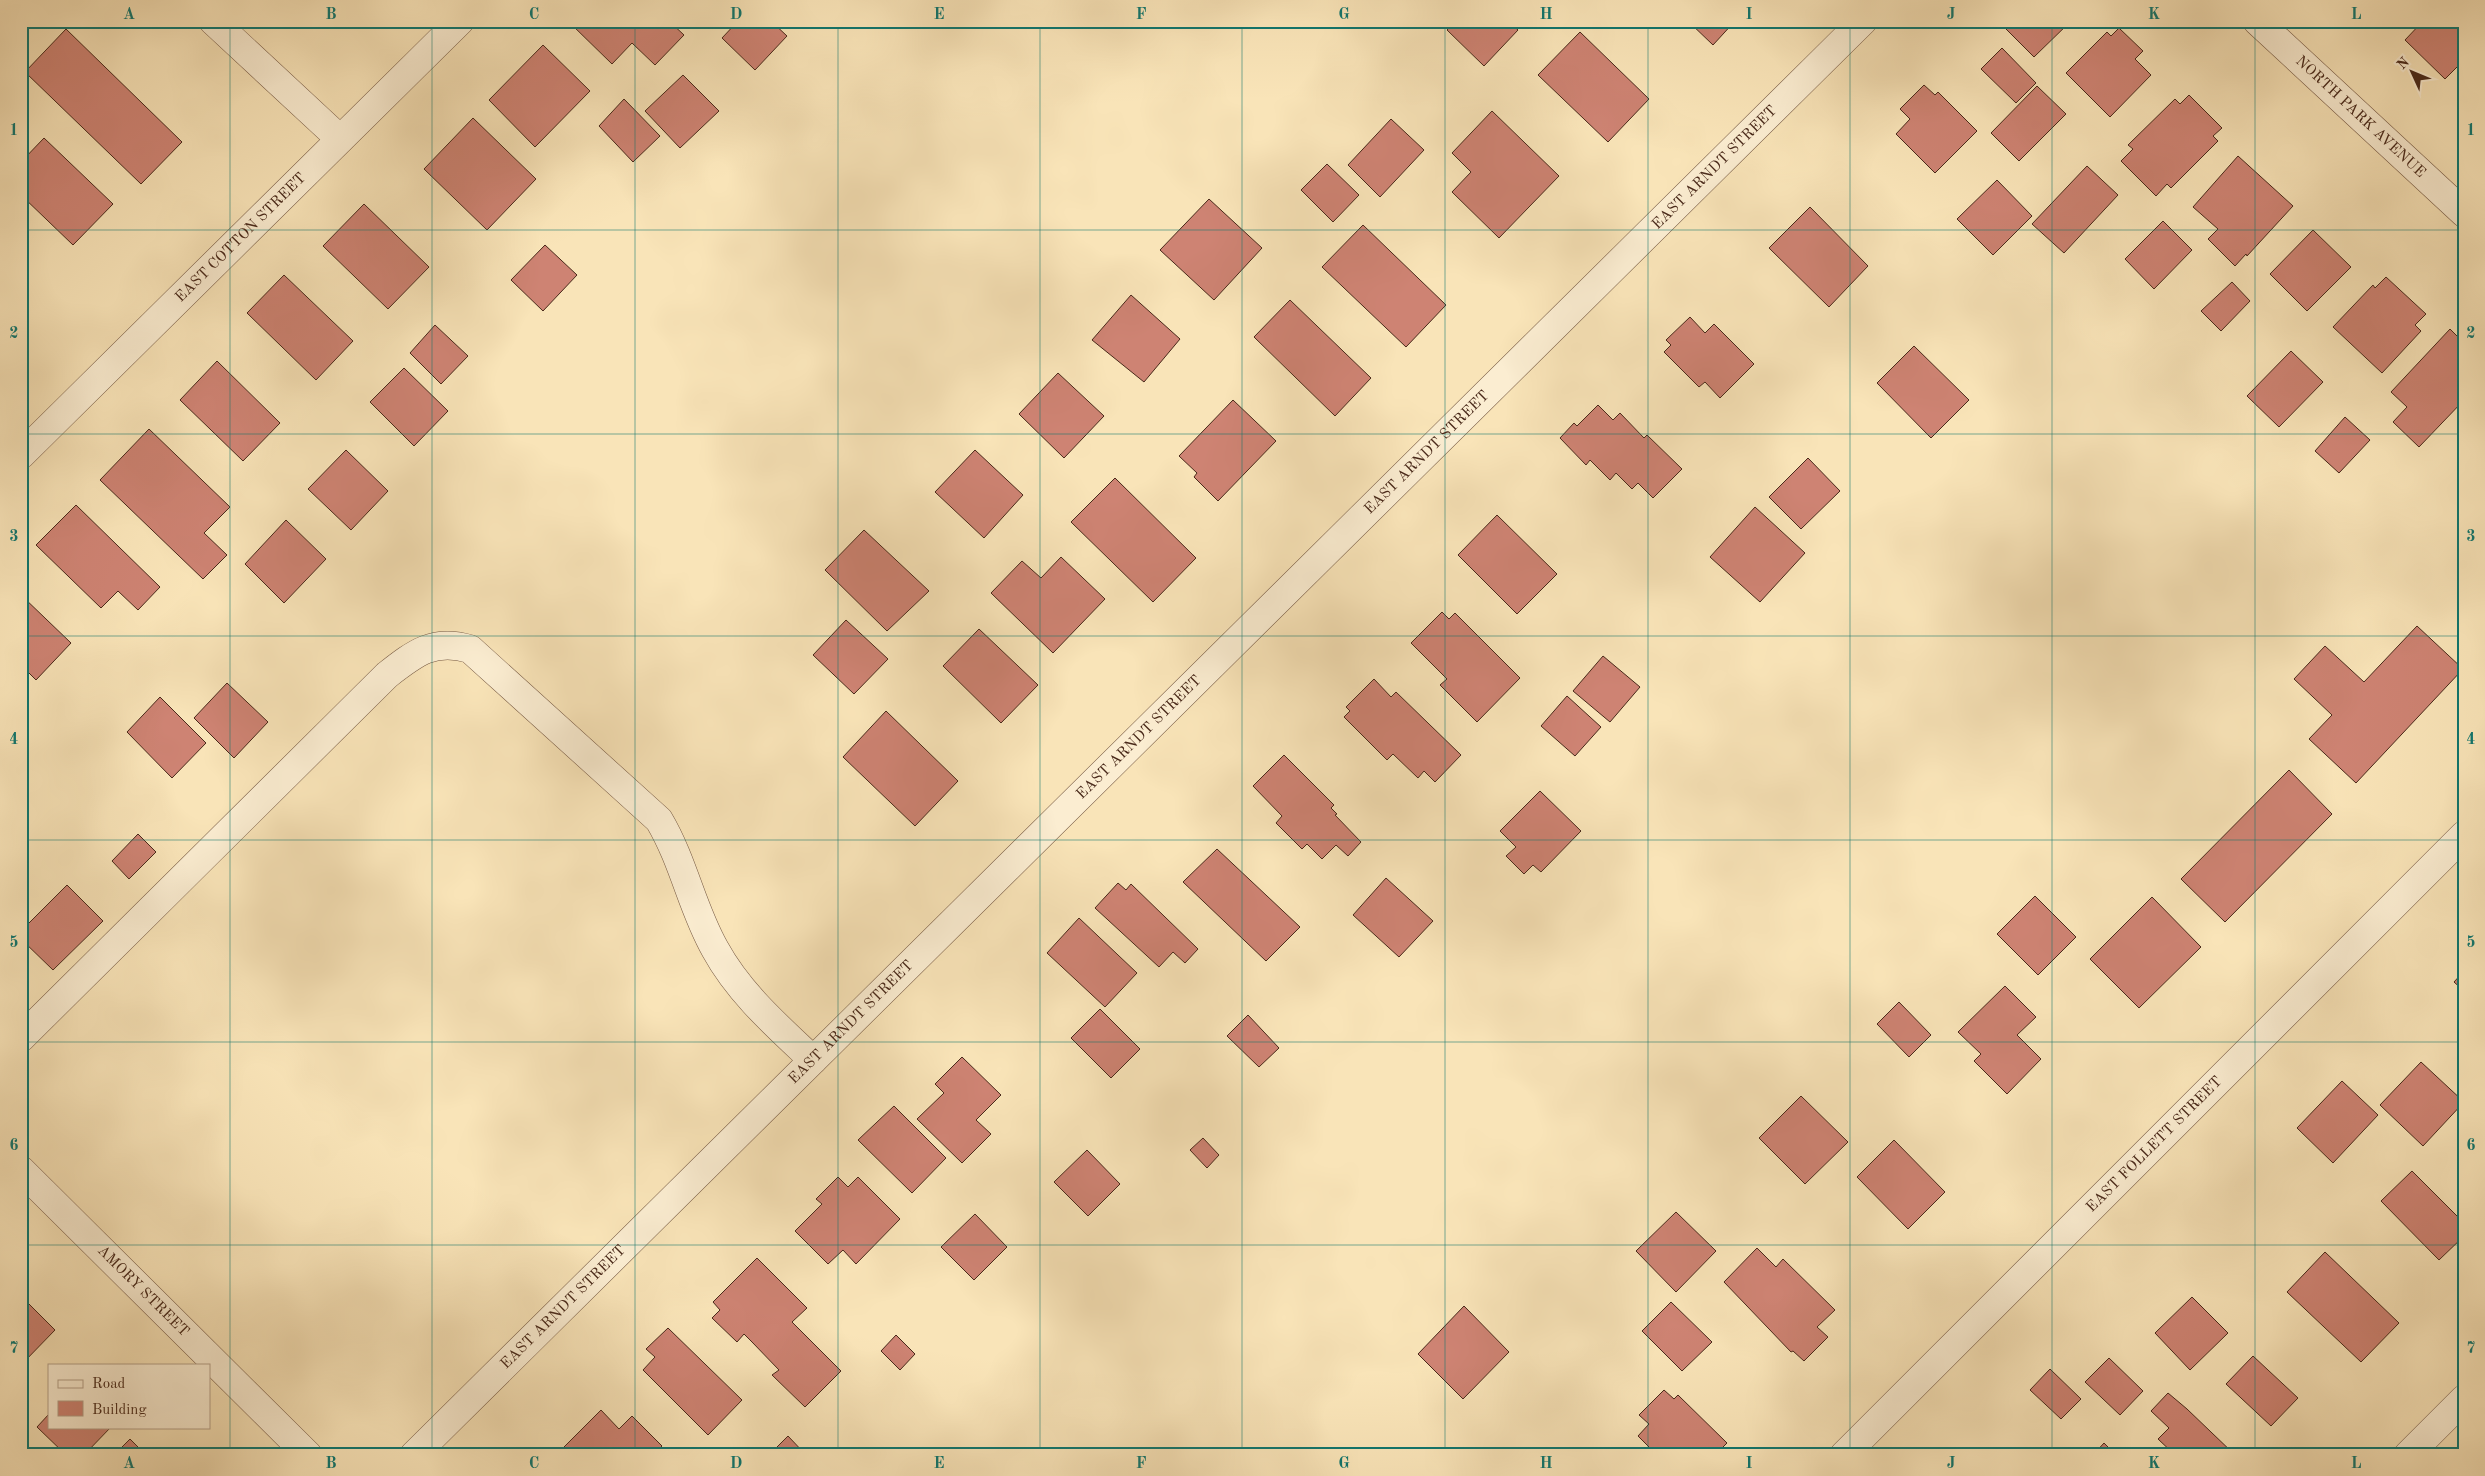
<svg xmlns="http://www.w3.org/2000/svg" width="2485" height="1476" viewBox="0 0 2485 1476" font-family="'Old Standard TT',serif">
<rect width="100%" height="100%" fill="#f9e4b8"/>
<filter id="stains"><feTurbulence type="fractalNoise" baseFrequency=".004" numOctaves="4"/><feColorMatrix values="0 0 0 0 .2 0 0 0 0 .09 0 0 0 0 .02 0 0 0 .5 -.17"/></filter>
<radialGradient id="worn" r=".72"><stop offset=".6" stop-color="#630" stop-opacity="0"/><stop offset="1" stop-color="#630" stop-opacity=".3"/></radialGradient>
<g fill="#ce8373" stroke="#49291a">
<path d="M 573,21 L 669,21 L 684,35 L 655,65 L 632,43 L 612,64 L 571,24 Z"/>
<path d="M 738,21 L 771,21 L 787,36 L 755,70 L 722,38 Z"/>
<path d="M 1456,21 L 1508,21 L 1518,30 L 1484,66 L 1447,30 Z"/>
<path d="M 1688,21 L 1735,21 L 1713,45 Z"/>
<path d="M 1998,21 L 2071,21 L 2034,57 Z"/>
<path d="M 2423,21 L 2464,21 L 2464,60 L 2445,79 L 2405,40 Z"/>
<path d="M 2119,28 L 2143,51 L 2135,59 L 2151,75 L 2110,117 L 2066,73 L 2107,32 L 2111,36 Z"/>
<path d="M 66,29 L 182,142 L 141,184 L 25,72 Z"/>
<path d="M 1580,32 L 1649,99 L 1608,142 L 1538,75 Z"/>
<path d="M 543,45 L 590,91 L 535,147 L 489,100 Z"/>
<path d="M 2002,48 L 2036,83 L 2016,103 L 1981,69 Z"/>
<path d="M 683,75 L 719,111 L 680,148 L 645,111 Z"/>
<path d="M 1924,85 L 1935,95 L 1938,92 L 1977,131 L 1935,173 L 1896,134 L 1910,119 L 1900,109 Z"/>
<path d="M 2037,86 L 2066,114 L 2019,161 L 1991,133 Z"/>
<path d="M 2189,95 L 2222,128 L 2213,136 L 2218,141 L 2171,188 L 2167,184 L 2156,196 L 2121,161 L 2133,149 L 2128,145 L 2175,99 L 2180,104 Z"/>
<path d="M 624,99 L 660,136 L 633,162 L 599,126 Z"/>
<path d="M 1492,111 L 1559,176 L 1499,238 L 1452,192 L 1471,172 L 1452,153 Z"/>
<path d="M 473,118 L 536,179 L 487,230 L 424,169 Z"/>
<path d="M 1391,119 L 1424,150 L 1380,197 L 1348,165 Z"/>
<path d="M 44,138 L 113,204 L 73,245 L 21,195 L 21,162 Z"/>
<path d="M 2238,156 L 2293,206 L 2247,256 L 2246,254 L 2235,266 L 2208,239 L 2218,229 L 2193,207 Z"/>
<path d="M 1327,164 L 1359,195 L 1333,222 L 1301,190 Z"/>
<path d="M 2087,166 L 2118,195 L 2064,253 L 2032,224 Z"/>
<path d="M 1997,180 L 2032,216 L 1993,255 L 1957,219 Z"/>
<path d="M 1209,199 L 1262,248 L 1214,300 L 1160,250 Z"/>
<path d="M 364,204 L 429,267 L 388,309 L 323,246 Z"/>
<path d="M 1810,207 L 1868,266 L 1829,307 L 1769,248 Z"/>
<path d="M 2163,221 L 2192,250 L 2154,289 L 2125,259 Z"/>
<path d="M 1363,225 L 1446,305 L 1406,347 L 1322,267 Z"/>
<path d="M 2313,230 L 2351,267 L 2307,311 L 2270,274 Z"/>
<path d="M 545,245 L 577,275 L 543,311 L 511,280 Z"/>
<path d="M 284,275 L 353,341 L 316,380 L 247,313 Z"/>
<path d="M 2386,277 L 2426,314 L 2415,325 L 2421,331 L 2382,373 L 2333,327 L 2373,285 L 2375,288 Z"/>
<path d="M 2232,282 L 2250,301 L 2221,331 L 2201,311 Z"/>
<path d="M 1131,295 L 1180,339 L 1144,382 L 1092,340 Z"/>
<path d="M 1290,300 L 1371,378 L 1335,416 L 1254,337 Z"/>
<path d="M 1690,317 L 1705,333 L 1714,324 L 1754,364 L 1720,398 L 1705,382 L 1699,387 L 1664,352 L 1671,345 L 1666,340 Z"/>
<path d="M 435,325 L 468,356 L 441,384 L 410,353 Z"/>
<path d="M 2450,329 L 2464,343 L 2464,400 L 2419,447 L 2393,422 L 2407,407 L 2391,392 Z"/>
<path d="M 1914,346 L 1969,400 L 1931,438 L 1877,383 Z"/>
<path d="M 2291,351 L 2323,382 L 2279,427 L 2247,396 Z"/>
<path d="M 217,361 L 280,423 L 243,461 L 180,400 Z"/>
<path d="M 404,368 L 448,411 L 414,446 L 370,402 Z"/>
<path d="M 1058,373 L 1104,416 L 1064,458 L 1019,414 Z"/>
<path d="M 1233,400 L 1276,441 L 1218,501 L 1194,477 L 1197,473 L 1179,456 Z"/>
<path d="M 1598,405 L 1613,420 L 1620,413 L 1644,438 L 1647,435 L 1682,469 L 1653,498 L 1638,483 L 1632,489 L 1616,473 L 1610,480 L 1590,460 L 1586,465 L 1560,438 L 1574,423 L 1577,426 Z"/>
<path d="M 2345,417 L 2370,440 L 2339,473 L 2315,451 Z"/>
<path d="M 149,429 L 230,507 L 204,533 L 227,555 L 203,579 L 100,480 Z"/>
<path d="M 346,450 L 388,491 L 351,530 L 308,489 Z"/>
<path d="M 975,450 L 1023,495 L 984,538 L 935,492 Z"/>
<path d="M 1808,458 L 1840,491 L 1801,529 L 1769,497 Z"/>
<path d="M 1115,478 L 1196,558 L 1153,602 L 1071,522 Z"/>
<path d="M 76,505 L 160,587 L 138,610 L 118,591 L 101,608 L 36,545 Z"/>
<path d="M 1755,507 L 1805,553 L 1760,602 L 1710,557 Z"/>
<path d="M 1497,515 L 1557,574 L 1517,614 L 1458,555 Z"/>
<path d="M 286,520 L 326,559 L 284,603 L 245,564 Z"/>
<path d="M 864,530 L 929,591 L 887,631 L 825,570 Z"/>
<path d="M 1061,557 L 1105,599 L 1053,653 L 991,593 L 1022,561 L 1041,578 Z"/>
<path d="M 21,595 L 71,643 L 36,680 L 21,665 Z"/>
<path d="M 1442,612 L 1449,619 L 1455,613 L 1520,678 L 1477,722 L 1440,685 L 1447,679 L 1411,643 Z"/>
<path d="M 846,620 L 888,659 L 854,694 L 813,655 Z"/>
<path d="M 2417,626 L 2463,669 L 2356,783 L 2309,739 L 2332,715 L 2294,679 L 2325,646 L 2364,682 Z"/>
<path d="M 979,629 L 1038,685 L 1001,723 L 943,666 Z"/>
<path d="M 1603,656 L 1640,687 L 1610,722 L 1573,691 Z"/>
<path d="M 1374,679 L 1391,697 L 1396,692 L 1461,755 L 1435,782 L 1424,771 L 1418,778 L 1393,754 L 1387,760 L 1344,717 L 1350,711 L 1346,707 Z"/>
<path d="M 227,683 L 268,722 L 234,758 L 194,718 Z"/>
<path d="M 1567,696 L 1601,727 L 1575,756 L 1541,726 Z"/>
<path d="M 160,697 L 206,743 L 172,778 L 127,732 Z"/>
<path d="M 886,711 L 958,781 L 915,826 L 843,757 Z"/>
<path d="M 1284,755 L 1334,805 L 1331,808 L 1337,814 L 1335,815 L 1361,842 L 1348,856 L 1336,845 L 1322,859 L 1307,844 L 1302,849 L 1276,823 L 1282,816 L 1253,786 Z"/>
<path d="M 2289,770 L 2332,814 L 2225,922 L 2181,879 Z"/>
<path d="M 1540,791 L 1581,831 L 1541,872 L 1533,865 L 1524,874 L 1506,856 L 1516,847 L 1500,831 Z"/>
<path d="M 138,834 L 156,852 L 129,879 L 112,861 Z"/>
<path d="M 1217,849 L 1300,927 L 1266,961 L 1183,882 Z"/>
<path d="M 1386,878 L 1433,921 L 1399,957 L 1353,915 Z"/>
<path d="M 1118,883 L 1126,890 L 1131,884 L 1198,949 L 1185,963 L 1173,952 L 1159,967 L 1095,908 Z"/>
<path d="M 67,885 L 103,921 L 53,970 L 21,939 L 21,931 Z"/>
<path d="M 2035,896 L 2076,937 L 2038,975 L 1997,934 Z"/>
<path d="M 2152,897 L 2201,947 L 2139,1008 L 2090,959 Z"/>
<path d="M 1079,918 L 1137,973 L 1105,1007 L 1047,953 Z"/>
<path d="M 2464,971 L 2464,991 L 2454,982 Z"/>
<path d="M 2005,986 L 2036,1017 L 2017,1035 L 2041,1059 L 2007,1094 L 1974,1061 L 1981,1054 L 1958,1032 Z"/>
<path d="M 1899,1002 L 1931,1035 L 1909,1057 L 1877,1024 Z"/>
<path d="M 1100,1009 L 1140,1049 L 1111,1078 L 1071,1038 Z"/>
<path d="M 1248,1015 L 1279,1048 L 1259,1067 L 1227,1036 Z"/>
<path d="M 962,1057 L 1001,1095 L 976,1120 L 991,1134 L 962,1163 L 917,1119 L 944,1093 L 935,1084 Z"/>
<path d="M 2421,1062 L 2464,1102 L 2423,1146 L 2380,1105 Z"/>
<path d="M 2342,1081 L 2378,1115 L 2333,1163 L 2297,1128 Z"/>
<path d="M 1801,1096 L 1848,1142 L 1805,1184 L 1759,1138 Z"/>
<path d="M 894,1106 L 946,1158 L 912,1193 L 858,1140 Z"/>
<path d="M 1203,1138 L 1219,1155 L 1207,1168 L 1190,1150 Z"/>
<path d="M 1894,1140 L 1945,1192 L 1908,1229 L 1857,1177 Z"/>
<path d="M 1087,1150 L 1120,1184 L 1088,1216 L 1054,1182 Z"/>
<path d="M 2412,1171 L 2464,1223 L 2464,1236 L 2439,1260 L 2381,1201 Z"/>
<path d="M 838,1177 L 848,1187 L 858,1177 L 900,1219 L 856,1264 L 843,1250 L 828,1264 L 795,1231 L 822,1204 L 816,1199 Z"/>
<path d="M 1676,1212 L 1716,1251 L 1676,1292 L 1636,1251 Z"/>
<path d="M 975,1214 L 1007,1247 L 974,1280 L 941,1247 Z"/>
<path d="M 1757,1248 L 1776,1267 L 1783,1259 L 1835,1310 L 1817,1327 L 1828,1337 L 1804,1361 L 1793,1351 L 1791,1352 L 1724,1282 Z"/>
<path d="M 2325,1252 L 2399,1323 L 2361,1362 L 2287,1292 Z"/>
<path d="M 757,1258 L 807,1308 L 792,1322 L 841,1371 L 805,1407 L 772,1375 L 779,1370 L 752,1342 L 744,1334 L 737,1342 L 712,1318 L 720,1310 L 713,1302 Z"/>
<path d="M 2192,1297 L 2228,1333 L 2190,1370 L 2155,1333 Z"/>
<path d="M 1671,1302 L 1712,1342 L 1682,1371 L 1642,1331 Z"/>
<path d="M 28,1303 L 55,1330 L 21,1365 L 21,1308 Z"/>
<path d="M 1464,1306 L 1509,1352 L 1463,1399 L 1418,1354 Z"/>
<path d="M 668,1328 L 742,1400 L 708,1435 L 643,1370 L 655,1357 L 646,1349 Z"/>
<path d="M 896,1335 L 915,1354 L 900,1370 L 881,1351 Z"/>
<path d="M 2253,1356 L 2298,1398 L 2271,1426 L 2226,1384 Z"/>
<path d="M 2109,1358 L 2143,1391 L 2120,1415 L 2085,1382 Z"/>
<path d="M 2050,1369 L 2081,1399 L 2061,1419 L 2030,1390 Z"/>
<path d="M 1664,1390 L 1674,1399 L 1678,1395 L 1727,1443 L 1715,1455 L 1657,1455 L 1638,1436 L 1649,1424 L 1639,1415 Z"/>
<path d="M 2168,1393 L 2187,1409 L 2235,1455 L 2175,1455 L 2158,1439 L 2169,1428 L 2151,1411 Z"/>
<path d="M 601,1410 L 619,1429 L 632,1416 L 662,1446 L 659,1449 L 665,1455 L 570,1455 L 563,1448 Z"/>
<path d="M 49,1414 L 49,1427 L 111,1427 L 84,1455 L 66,1455 L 37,1427 Z"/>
<path d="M 788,1436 L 806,1455 L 769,1455 Z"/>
<path d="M 130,1439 L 146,1455 L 114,1455 Z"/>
<path d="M 2104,1443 L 2116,1455 L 2093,1455 Z"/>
</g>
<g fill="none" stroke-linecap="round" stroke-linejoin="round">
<defs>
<g id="minor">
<path d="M 213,21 L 340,139"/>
<path id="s1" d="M 2257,21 L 2464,213"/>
<path id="s2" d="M 21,455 L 460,21"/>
<path d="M 21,1038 L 387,675 C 415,653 434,638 470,649 L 659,820 C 684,862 692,909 715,949 C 739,993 777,1026 813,1060"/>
<path id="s3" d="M 21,1170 L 308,1455"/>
<path id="s4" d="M 414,1455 L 1863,21"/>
<path id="s5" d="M 1844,1455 L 2464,835"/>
<path d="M 2408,1455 L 2464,1399"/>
</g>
</defs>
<use href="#minor" stroke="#755842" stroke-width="29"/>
<use href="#minor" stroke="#fbedd1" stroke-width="28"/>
</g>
<path fill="none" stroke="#0f766e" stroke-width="1" stroke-opacity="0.55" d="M 230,21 L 230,1455M 432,21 L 432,1455M 635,21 L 635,1455M 838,21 L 838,1455M 1040,21 L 1040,1455M 1242,21 L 1242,1455M 1445,21 L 1445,1455M 1648,21 L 1648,1455M 1850,21 L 1850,1455M 2052,21 L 2052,1455M 2255,21 L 2255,1455M 21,230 L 2464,230M 21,434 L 2464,434M 21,636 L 2464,636M 21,840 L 2464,840M 21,1042 L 2464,1042M 21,1245 L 2464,1245"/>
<g text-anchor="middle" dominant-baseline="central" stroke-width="4.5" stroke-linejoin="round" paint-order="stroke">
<g font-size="15" fill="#49291a" stroke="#fbedd1">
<text stroke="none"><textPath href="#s1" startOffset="141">NORTH PARK AVENUE</textPath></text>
<text stroke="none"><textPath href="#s4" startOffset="1830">EAST ARNDT STREET</textPath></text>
<text stroke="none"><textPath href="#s2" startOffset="309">EAST COTTON STREET</textPath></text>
<text stroke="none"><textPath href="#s4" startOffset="1425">EAST ARNDT STREET</textPath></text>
<text stroke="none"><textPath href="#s4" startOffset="1020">EAST ARNDT STREET</textPath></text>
<text stroke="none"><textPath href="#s4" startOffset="615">EAST ARNDT STREET</textPath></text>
<text stroke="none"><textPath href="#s5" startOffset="439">EAST FOLLETT STREET</textPath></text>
<text stroke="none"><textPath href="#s3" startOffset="172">AMORY STREET</textPath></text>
<text stroke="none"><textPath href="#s4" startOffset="210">EAST ARNDT STREET</textPath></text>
</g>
</g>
<rect width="2485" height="1476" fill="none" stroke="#f9e4b8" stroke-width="55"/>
<rect x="48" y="1364" width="162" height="65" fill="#fbedd1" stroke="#b49f88"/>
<rect x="58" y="1380" width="25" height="8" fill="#fbedd1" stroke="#b49f88"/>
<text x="92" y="1388" font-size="15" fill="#49291a">Road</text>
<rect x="58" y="1401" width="25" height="15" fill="#ce8373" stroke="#b49f88"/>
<text x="92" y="1414" font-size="15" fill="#49291a">Building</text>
<g transform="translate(2412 72) rotate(314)" stroke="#fbedd1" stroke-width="4" paint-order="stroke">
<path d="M0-4L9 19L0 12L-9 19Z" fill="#49291a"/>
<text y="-8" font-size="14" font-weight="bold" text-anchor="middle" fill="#49291a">N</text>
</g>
<rect x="28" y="28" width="2430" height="1420" fill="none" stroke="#0f766e" stroke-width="2"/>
<g font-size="16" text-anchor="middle" font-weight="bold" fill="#0f766e">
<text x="129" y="19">A</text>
<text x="331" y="19">B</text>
<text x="534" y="19">C</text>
<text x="736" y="19">D</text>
<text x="939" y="19">E</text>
<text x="1141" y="19">F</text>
<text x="1344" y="19">G</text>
<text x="1546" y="19">H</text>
<text x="1749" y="19">I</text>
<text x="1951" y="19">J</text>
<text x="2154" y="19">K</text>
<text x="2356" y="19">L</text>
<text x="14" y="135">1</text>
<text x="2471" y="135">1</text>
<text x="14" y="338">2</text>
<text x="2471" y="338">2</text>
<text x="14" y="541">3</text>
<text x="2471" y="541">3</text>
<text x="14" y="744">4</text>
<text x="2471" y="744">4</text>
<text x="14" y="947">5</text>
<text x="2471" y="947">5</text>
<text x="14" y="1150">6</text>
<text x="2471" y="1150">6</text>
<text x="14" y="1353">7</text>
<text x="2471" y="1353">7</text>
<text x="129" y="1468">A</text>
<text x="331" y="1468">B</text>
<text x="534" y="1468">C</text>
<text x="736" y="1468">D</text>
<text x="939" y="1468">E</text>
<text x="1141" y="1468">F</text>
<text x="1344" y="1468">G</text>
<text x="1546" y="1468">H</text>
<text x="1749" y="1468">I</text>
<text x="1951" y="1468">J</text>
<text x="2154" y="1468">K</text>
<text x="2356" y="1468">L</text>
</g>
<rect width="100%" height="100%" filter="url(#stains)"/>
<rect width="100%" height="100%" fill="url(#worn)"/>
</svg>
